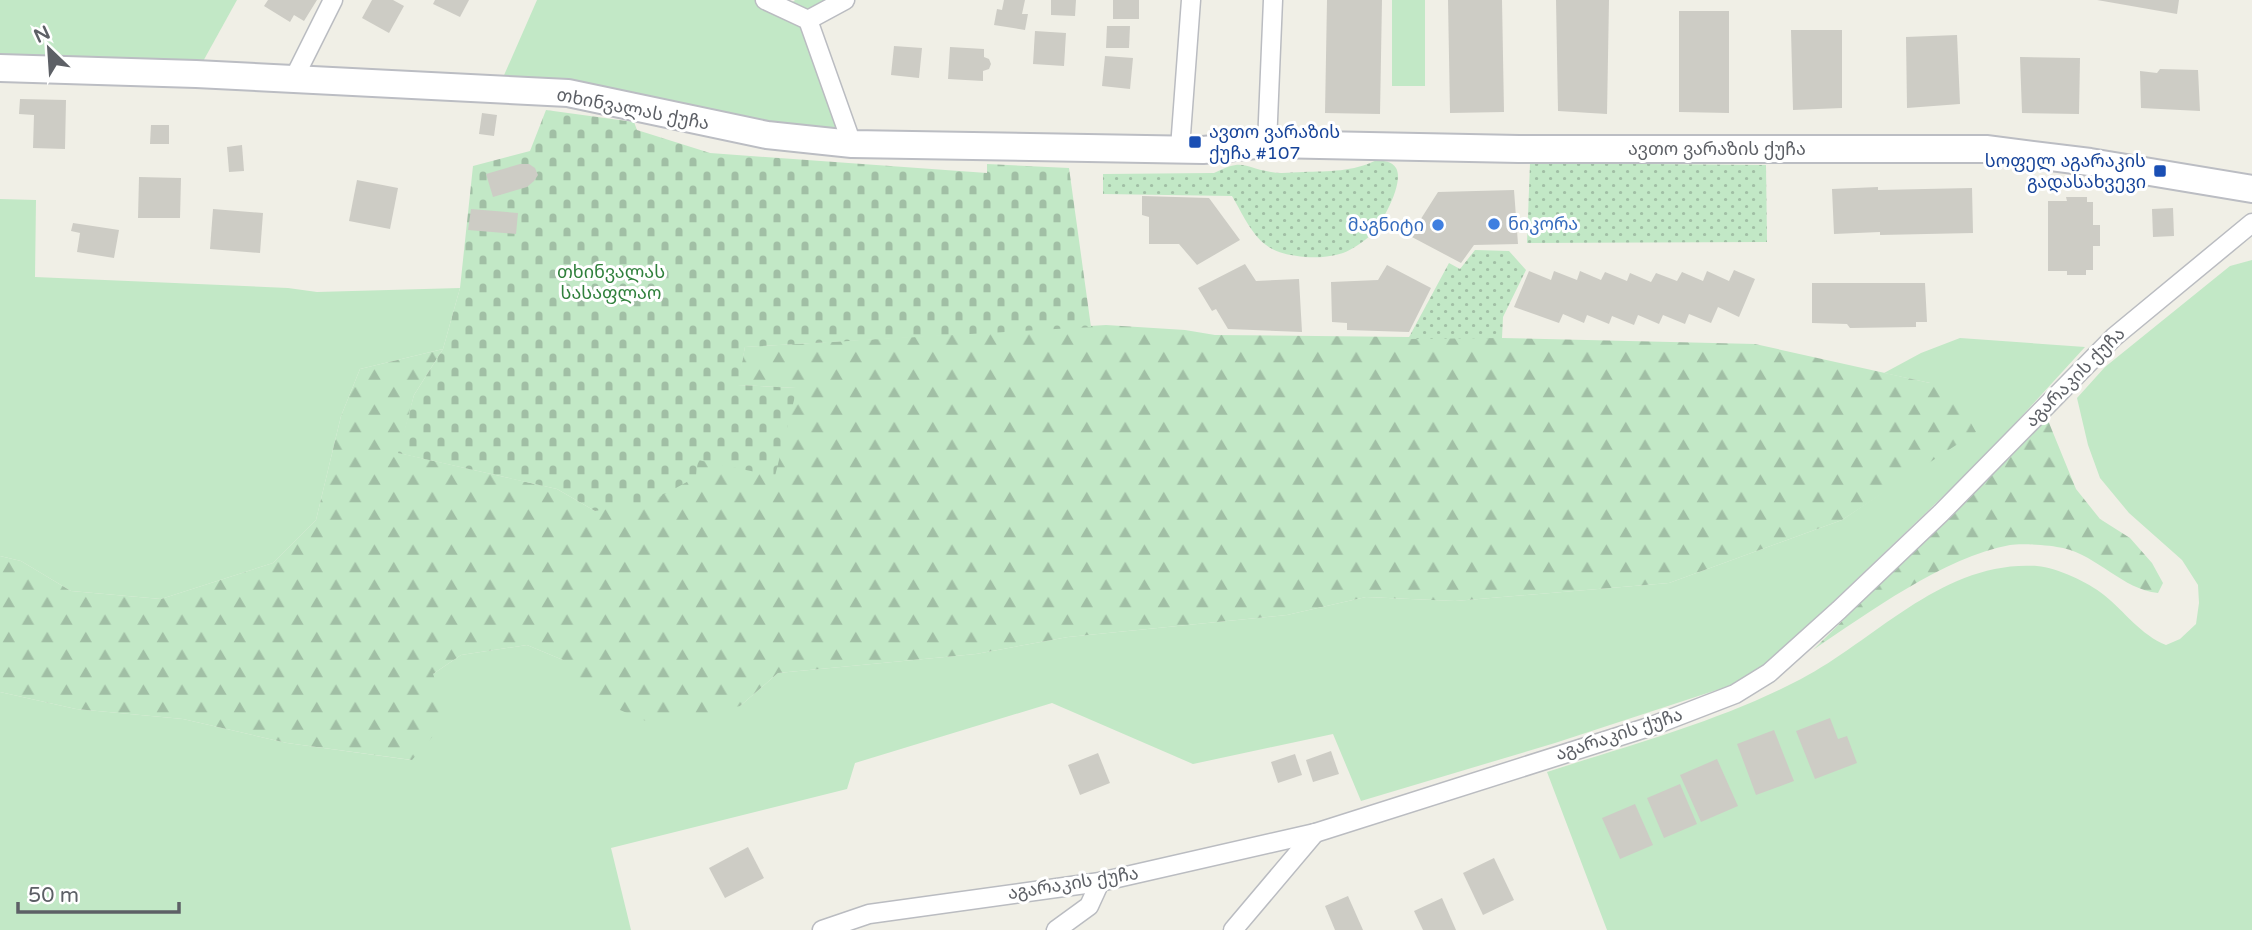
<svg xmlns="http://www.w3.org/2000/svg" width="2252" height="930" viewBox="0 0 2252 930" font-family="'Varela Round','Noto Sans Georgian',sans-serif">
<defs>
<pattern id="forest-firs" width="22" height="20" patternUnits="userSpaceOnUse" patternTransform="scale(1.75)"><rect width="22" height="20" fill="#c2e8c6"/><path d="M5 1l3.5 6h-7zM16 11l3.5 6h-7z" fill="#a1bfa5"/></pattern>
<pattern id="cemetery-stones" width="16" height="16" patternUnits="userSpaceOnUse" patternTransform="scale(1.75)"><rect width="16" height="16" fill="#c2e8c6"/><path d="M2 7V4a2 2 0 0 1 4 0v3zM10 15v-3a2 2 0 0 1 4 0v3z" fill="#a1bfa5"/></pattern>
<pattern id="park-dots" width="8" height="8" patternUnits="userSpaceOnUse" patternTransform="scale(1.75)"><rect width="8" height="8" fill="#c2e8c6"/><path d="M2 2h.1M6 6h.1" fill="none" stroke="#a1bfa5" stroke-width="1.8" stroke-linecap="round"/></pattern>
</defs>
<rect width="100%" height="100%" fill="#f0efe6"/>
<g fill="#c2e8c6">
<path d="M 0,0 L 237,0 L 196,74 L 0,65 Z"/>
<path d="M 537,0 L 765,0 L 785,9 L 795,0 L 845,0 L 808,20 L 852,144 L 498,89 Z"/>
<rect x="1392" y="0" width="33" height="86"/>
<path d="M 0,199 L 36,200 L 35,277 L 288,288 L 317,292 L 460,288 L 443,349 L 360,369 L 341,416 L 316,520 L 273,563 L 161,599 L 71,591 L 21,561 L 0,556 Z"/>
<path d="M 2252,260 L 2252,930 L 1607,930 L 1547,772 C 1633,744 1721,721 1801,679 C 1877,639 1943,560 2037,566 C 2058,568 2088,582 2104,595 C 2125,612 2141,635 2166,645 L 2180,639 L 2196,624 L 2199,603 L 2198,585 L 2182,560 L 2129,513 L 2100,478 L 2088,445 L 2077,398 L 2105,367 L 2230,266 Z"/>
<path d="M 1960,338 L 2085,347 L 1988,453 L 1776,657 L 1756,674 L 1732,685 L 1555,743 L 1361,801 L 1333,734 L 1193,764 L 1052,703 L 855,763 L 847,789 L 611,848 L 631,930 L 0,930 L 0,692 L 76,709 L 183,719 L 287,743 L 411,760 L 433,674 L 461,655 L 527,645 L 563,660 L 740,706 L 778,673 L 976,654 L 1068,637 L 1287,615 L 1366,597 L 1455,601 L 1669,583 L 1842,520 L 1901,480 L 1930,383 L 1884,373 L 1921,353 Z"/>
</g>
<g fill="url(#forest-firs)">
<path d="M 1106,325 L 1185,330 L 1215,335 L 1502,338 L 1755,344 L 1930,383 L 1964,411 L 1976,432 L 1842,520 L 1669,583 L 1455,601 L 1366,597 L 1287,615 L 1068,637 L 976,654 L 778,673 L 740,706 L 655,725 L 592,698 L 563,660 L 527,645 L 461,655 L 433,674 L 449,718 L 412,760 L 287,743 L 183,719 L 76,709 L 0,692 L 0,556 L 21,561 L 71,591 L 161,599 L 273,563 L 316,520 L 341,416 L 360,369 L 443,349 L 414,395 L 399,453 L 557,489 L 595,511 L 698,460 L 796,388 L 737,385 L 745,347 Z"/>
<path d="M 2047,418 L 2076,489 L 2100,519 L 2130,538 L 2152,563 L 2163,583 L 2158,593 C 2122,589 2098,556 2063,548 C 2051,545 2021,543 2010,545 C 1944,557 1868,613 1813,650 Z"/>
</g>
<path fill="url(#cemetery-stones)" d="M 546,110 L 634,122 L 637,130 L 710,153 L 987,173 L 987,164 L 1069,168 L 1091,327 L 745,347 L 738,385 L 797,388 L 775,476 L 698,460 L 696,477 L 652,501 L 595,511 L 557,489 L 398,453 L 414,395 L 443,349 L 460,288 L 473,166 L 530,151 Z"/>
<g fill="url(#park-dots)">
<path d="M 1377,160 C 1384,161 1392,161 1396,168 C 1405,183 1381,225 1370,236 C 1363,242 1351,250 1343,253 C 1330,257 1318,258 1305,257 C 1289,255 1274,253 1261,241 C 1248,228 1241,211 1232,196 L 1103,194 L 1103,174 L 1214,173 C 1244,158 1242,167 1271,172 C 1281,174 1293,172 1303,172 C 1330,171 1352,172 1377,160 Z"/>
<path d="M 1530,163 L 1766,165 L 1767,242 L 1527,243 Z"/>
<path d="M 1475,250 L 1509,251 L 1526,270 L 1503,317 L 1502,338 L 1408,339 L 1449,263 L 1460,269 Z"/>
</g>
<g fill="#cdccc5">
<path d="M 268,0 L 317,0 L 304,21 L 294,15 L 290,22 L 264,6 Z"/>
<path d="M 372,0 L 393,0 L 404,6 L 389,33 L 362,18 Z"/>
<path d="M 435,0 L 469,0 L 460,17 L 433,4 Z"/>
<path d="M 1004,0 L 1025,0 L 1022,14 L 1028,14 L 1025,30 L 994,25 L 997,9 L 1002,10 Z"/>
<path d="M 1051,0 L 1076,0 L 1075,16 L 1051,15 Z"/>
<rect x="1113" y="0" width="26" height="19"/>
<path d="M 1327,0 L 1382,0 L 1380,114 L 1325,113 Z"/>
<path d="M 1448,0 L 1502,0 L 1504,112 L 1450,113 Z"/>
<path d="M 1556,0 L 1609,0 L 1607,114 L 1558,111 Z"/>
<path d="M 2097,0 L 2179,0 L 2177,14 Z"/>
<path d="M 1679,11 L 1729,11 L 1729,113 L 1679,112 Z"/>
<path d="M 1107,26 L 1130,26 L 1129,48 L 1106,48 Z"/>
<path d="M 1791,30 L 1842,30 L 1842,108 L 1793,110 Z"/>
<path d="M 1035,31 L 1066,33 L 1064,66 L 1033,64 Z"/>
<path d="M 1957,35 L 1960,104 L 1907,108 L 1906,37 Z"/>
<path d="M 894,46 L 922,48 L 919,78 L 891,75 Z"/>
<path d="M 950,47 L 984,49 L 984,57 L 989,59 L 991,64 L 989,69 L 983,71 L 983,81 L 948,79 Z"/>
<path d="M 1105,56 L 1133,58 L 1130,89 L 1102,86 Z"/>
<path d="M 2020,57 L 2080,58 L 2079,114 L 2022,113 Z"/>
<path d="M 2160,69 L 2198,70 L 2200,111 L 2141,108 L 2140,71 L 2157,73 Z"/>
<path d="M 20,99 L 66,100 L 65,149 L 33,148 L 34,115 L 19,114 Z"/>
<path d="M 482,113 L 497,115 L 494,136 L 479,134 Z"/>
<path d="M 151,125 L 169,125 L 169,144 L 150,144 Z"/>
<path d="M 242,145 L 244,171 L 229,172 L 227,147 Z"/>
<path d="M 520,164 L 529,164 L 535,168 L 538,175 L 534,181 L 527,187 L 493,197 L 486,174 Z"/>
<path d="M 139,177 L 181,178 L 180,218 L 138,218 Z"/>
<path d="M 357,180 L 398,188 L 390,229 L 349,221 Z"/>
<path d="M 1878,187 L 1878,190 L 1972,188 L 1973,233 L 1880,235 L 1880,232 L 1834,234 L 1832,189 Z"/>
<path d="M 1514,190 L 1518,244 L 1474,245 L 1461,263 L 1410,236 L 1438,192 Z"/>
<path d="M 1142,196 L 1209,198 L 1240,240 L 1197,265 L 1179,244 L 1149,244 L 1149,217 L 1142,215 Z"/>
<path d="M 2066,197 L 2087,197 L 2087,202 L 2093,202 L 2093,225 L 2100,225 L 2100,246 L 2093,246 L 2093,270 L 2086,270 L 2086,275 L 2067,275 L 2067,271 L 2048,271 L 2048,201 L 2067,201 Z"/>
<path d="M 2173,208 L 2174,236 L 2153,237 L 2152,209 Z"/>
<path d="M 213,209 L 263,213 L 260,253 L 210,249 Z"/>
<path d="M 471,209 L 518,213 L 516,234 L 468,230 Z"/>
<path d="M 73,223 L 119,230 L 114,258 L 77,252 L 80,233 L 71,231 Z"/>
<path d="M 1245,264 L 1256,281 L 1299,279 L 1302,332 L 1228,329 L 1216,309 L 1212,311 L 1198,288 Z"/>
<path d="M 1387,265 L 1431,288 L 1409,332 L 1347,330 L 1347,323 L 1332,322 L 1331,282 L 1378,280 Z"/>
<path d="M 1734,270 L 1755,279 L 1739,317 L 1718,307 L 1711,323 L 1689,314 L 1685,324 L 1663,315 L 1659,324 L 1638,315 L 1634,325 L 1612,316 L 1609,324 L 1587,315 L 1584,323 L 1563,314 L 1559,323 L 1514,307 L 1529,271 L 1551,280 L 1554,271 L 1577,280 L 1580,271 L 1601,280 L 1605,272 L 1627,281 L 1630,273 L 1651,282 L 1656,273 L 1677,281 L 1682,272 L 1703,281 L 1707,271 L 1729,281 Z"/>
<path d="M 1812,283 L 1925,283 L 1927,322 L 1916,322 L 1916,327 L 1850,328 L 1847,324 L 1812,323 Z"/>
<path d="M 1830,718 L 1838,739 L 1847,736 L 1857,763 L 1815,779 L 1796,731 Z"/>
<path d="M 1774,730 L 1794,781 L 1756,795 L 1737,744 Z"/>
<path d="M 1331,751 L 1339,774 L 1313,782 L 1306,760 Z"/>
<path d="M 1098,753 L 1110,783 L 1080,795 L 1068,765 Z"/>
<path d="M 1295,754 L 1302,775 L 1278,783 L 1271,762 Z"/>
<path d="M 1717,759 L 1738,806 L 1701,822 L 1680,775 Z"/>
<path d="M 1680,784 L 1697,824 L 1664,838 L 1647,798 Z"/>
<path d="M 1635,804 L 1653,845 L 1620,859 L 1602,818 Z"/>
<path d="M 748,847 L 764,878 L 725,898 L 709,868 Z"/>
<path d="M 1494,858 L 1514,900 L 1483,915 L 1463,873 Z"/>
<path d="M 1348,896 L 1363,930 L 1335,930 L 1325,906 Z"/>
<path d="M 1442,898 L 1456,930 L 1423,930 L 1414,911 Z"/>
</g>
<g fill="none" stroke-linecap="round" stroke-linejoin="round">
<defs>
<g id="street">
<path d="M 765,0 L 808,20 L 852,144"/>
<path d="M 808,20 L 845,0"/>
<path d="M 293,80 L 333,0"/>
<path d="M 1267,144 L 1273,0"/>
<path d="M 1180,148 L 1191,0"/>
<path d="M 822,930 L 869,914 L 1100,882 L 1315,833 L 1652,726 L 1735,694 L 1769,673 L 1839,610 L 1941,513 L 2114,337 L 2252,223"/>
<path d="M 1056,930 L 1089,906 L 1100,882"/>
<path d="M 1233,930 L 1315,833"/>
</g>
<path id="secondary" d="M 0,68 L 196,74 L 568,93 L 767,135 L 852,144 L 1203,150 L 1267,144 L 1519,149 L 1986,149 L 2090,162 L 2252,189"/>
</defs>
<use href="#street" stroke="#babcc1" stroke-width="21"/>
<use href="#secondary" stroke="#bbbdc3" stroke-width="30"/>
<use href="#street" stroke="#fff" stroke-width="18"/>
<use href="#secondary" stroke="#fff" stroke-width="26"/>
</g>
<g fill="#1a4fb4" stroke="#fff" stroke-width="2.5">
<rect x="1188" y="135" width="14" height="14" rx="3.5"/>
<rect x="2153" y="164" width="14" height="14" rx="3.5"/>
</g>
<g fill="#3f7fe0" stroke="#fff" stroke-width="2.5">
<circle cx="1494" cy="224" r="7"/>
<circle cx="1438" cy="225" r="7"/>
</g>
<g text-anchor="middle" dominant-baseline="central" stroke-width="6" stroke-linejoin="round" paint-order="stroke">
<g font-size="18" fill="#5d6066" stroke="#fff">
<text transform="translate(633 109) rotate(11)">თხინვალას ქუჩა</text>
<text x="1717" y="149">ავთო ვარაზის ქუჩა</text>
<text transform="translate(2075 377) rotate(-45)">აგარაკის ქუჩა</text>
<text transform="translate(1619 734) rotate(-18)">აგარაკის ქუჩა</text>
<text transform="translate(1073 883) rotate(-9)">აგარაკის ქუჩა</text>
</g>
<g font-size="18" fill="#164399" stroke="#fff" text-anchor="start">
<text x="1209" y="132">ავთო ვარაზის<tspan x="1209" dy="21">ქუჩა #107</tspan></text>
<text x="2146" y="161" text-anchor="end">სოფელ აგარაკის<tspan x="2146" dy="21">გადასახვევი</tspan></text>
</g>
<g font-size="18" fill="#366cbe" stroke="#fff" text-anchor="start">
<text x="1508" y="224">ნიკორა</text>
<text x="1424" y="225" text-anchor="end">მაგნიტი</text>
</g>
<g font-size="18" fill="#31813d" stroke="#fff">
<text x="611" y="272">თხინვალას<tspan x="611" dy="21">სასაფლაო</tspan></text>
</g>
</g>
<g transform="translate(49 49) rotate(335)" stroke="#ffffff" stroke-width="5" paint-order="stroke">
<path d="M0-5L12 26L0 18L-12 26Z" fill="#5d6066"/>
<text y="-10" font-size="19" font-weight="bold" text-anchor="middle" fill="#5d6066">N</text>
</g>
<path d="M18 902v10h161v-10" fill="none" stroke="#5d6066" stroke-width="3.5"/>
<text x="28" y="902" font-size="21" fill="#5d6066" stroke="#ffffff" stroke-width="5" paint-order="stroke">50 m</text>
</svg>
